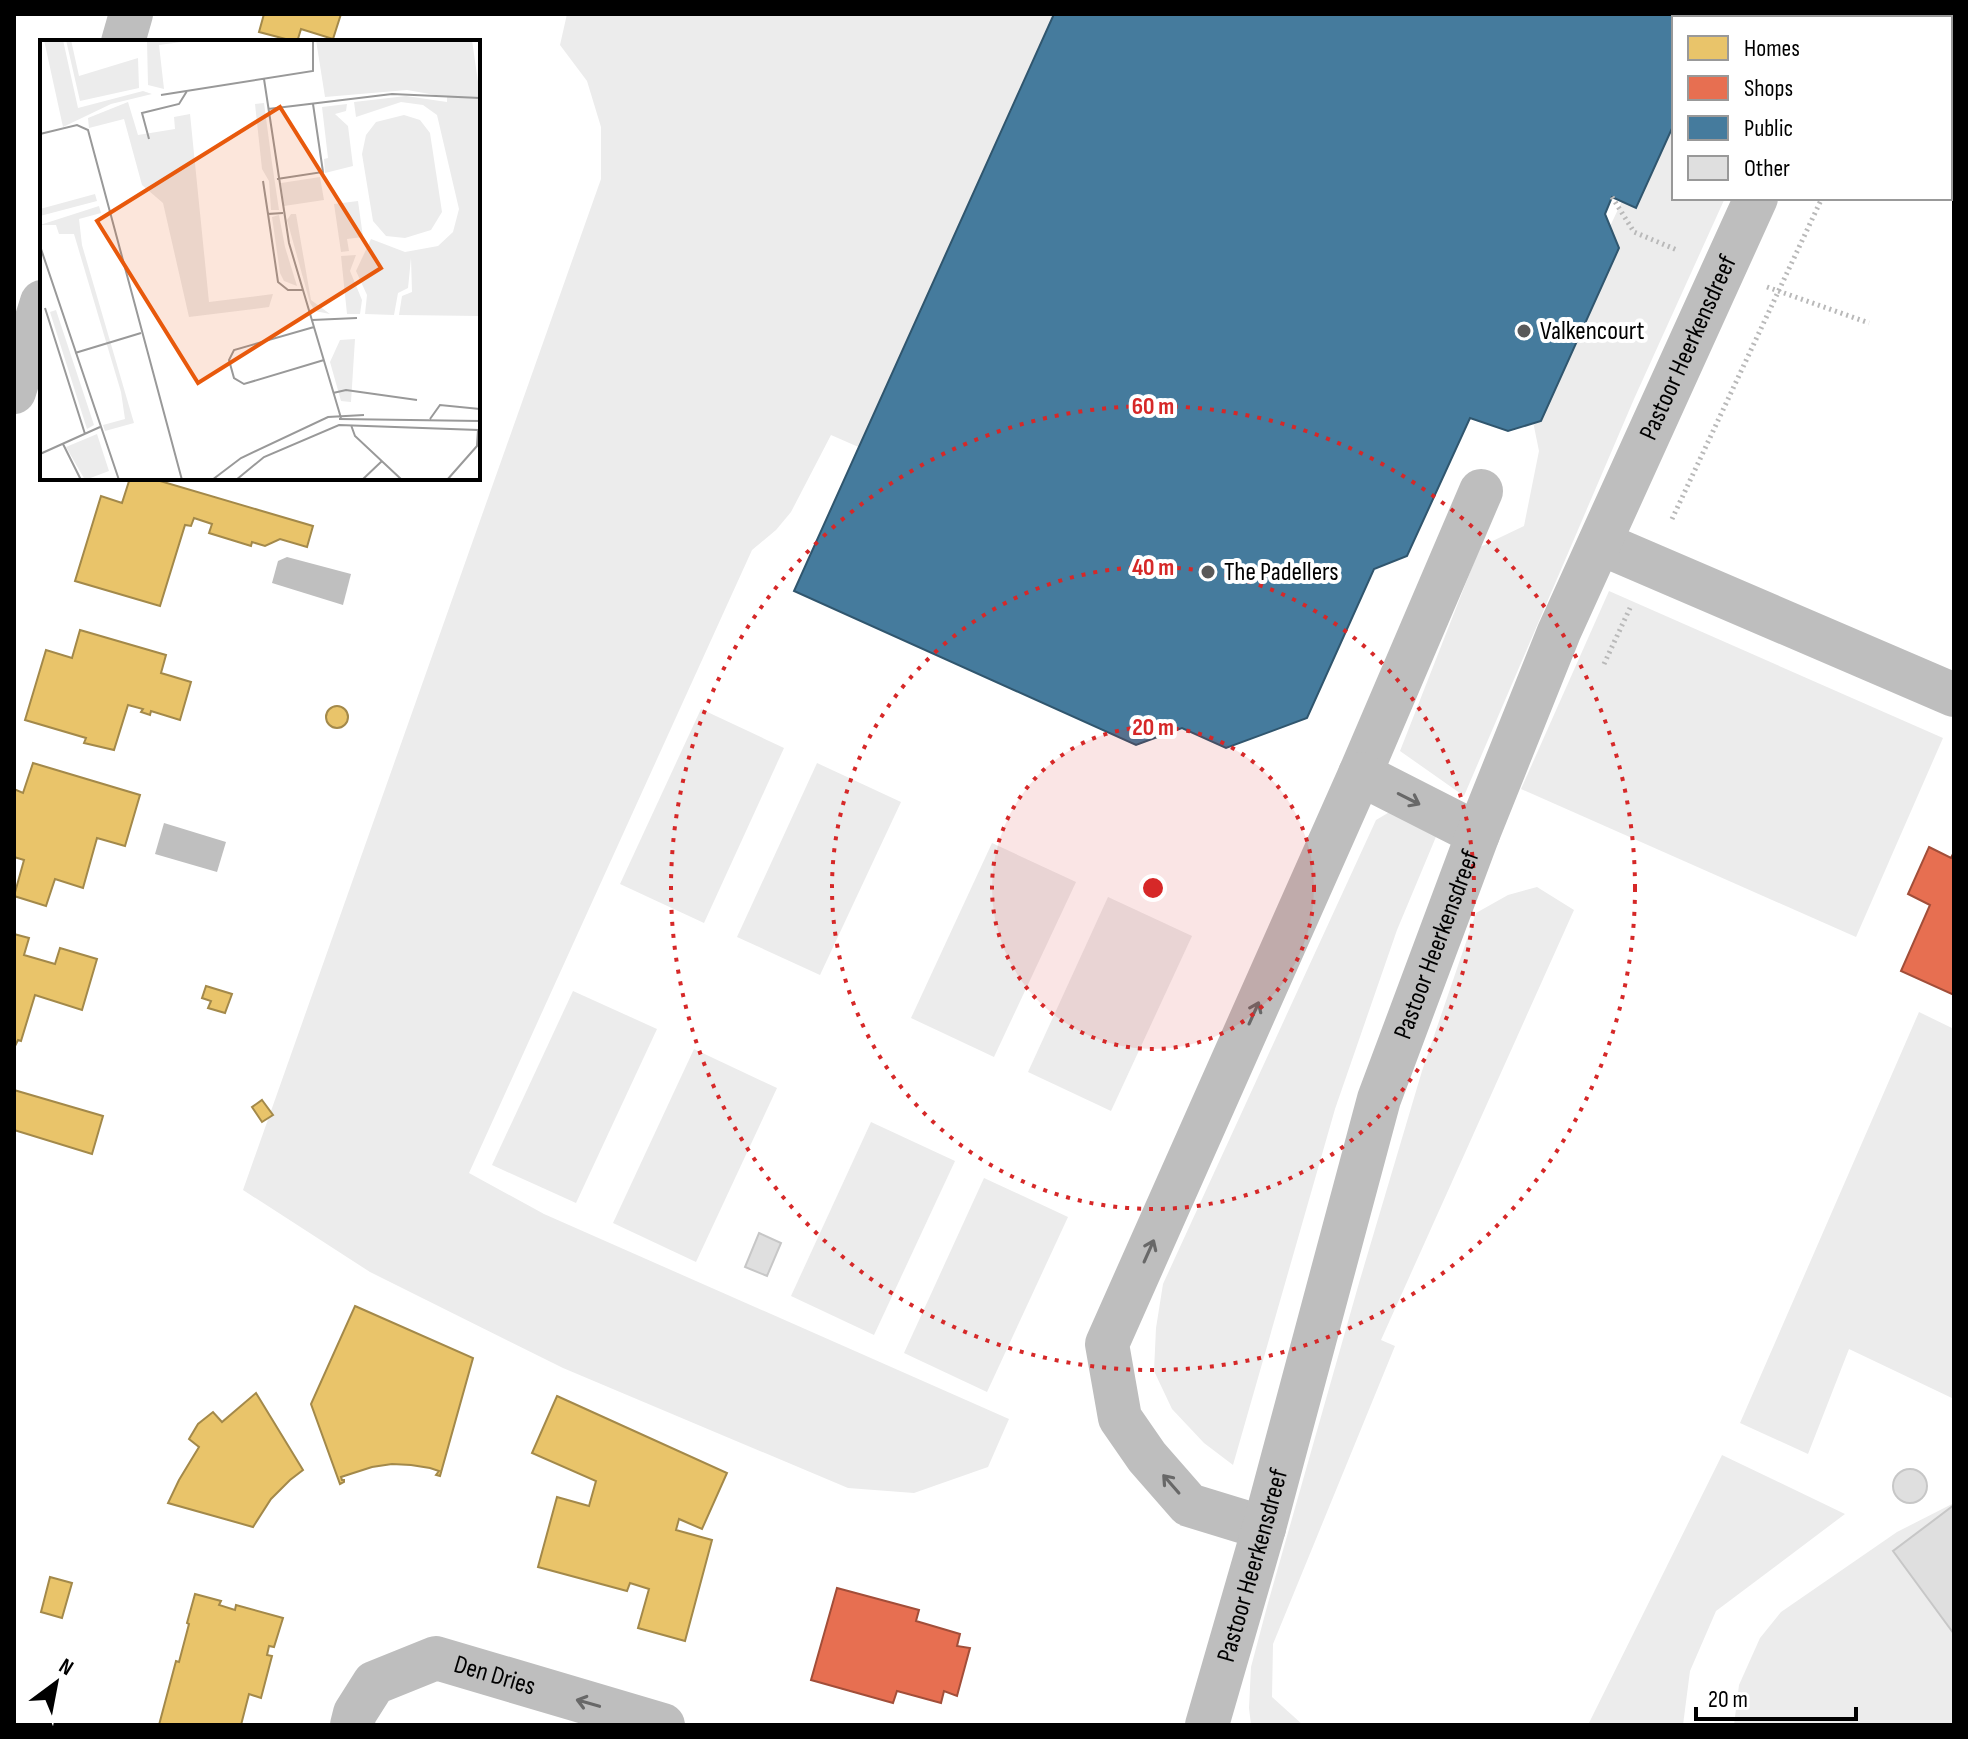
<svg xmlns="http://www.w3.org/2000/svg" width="1968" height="1739" viewBox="0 0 1968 1739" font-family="'Sofia Sans Condensed',sans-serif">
<rect width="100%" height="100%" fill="#fff"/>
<g fill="#ececec">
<path d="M 567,14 L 1059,14 L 863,449 L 831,435 L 791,512 L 776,530 L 752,550 L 469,1173 L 544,1214 L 1009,1419 L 988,1467 L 914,1493 L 848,1488 L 563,1368 L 370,1272 L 243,1190 L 601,179 L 601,127 L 587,81 L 560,45 Z"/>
<path d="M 1712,14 L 1807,14 L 1805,18 L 1710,18 Z"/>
<path d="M 1674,93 L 1674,198 L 1725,198 L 1634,399 L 1464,796 L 1400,751 L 1480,547 L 1524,526 L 1539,451 L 1528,397 Z"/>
<path d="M 1609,591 L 1943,738 L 1856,937 L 1521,789 Z"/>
<path d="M 701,709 L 784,748 L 704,923 L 620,884 Z"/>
<path d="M 817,763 L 901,802 L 820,975 L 737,937 Z"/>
<path d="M 1393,810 L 1438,832 L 1397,930 L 1335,1109 L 1233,1465 L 1204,1443 L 1172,1409 L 1154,1371 L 1156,1328 L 1163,1284 L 1376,820 Z"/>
<path d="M 992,843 L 1076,882 L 994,1057 L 911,1018 Z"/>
<path d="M 1537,887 L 1574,910 L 1381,1340 L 1395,1346 L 1273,1644 L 1272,1697 L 1303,1725 L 1251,1725 L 1249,1708 L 1251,1667 L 1268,1603 L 1359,1283 L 1422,1071 L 1476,913 L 1508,895 Z"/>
<path d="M 1108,897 L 1192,936 L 1111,1111 L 1028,1072 Z"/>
<path d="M 573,991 L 657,1029 L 576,1203 L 492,1165 Z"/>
<path d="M 1919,1012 L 1954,1029 L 1954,1399 L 1849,1349 L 1808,1454 L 1740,1423 Z"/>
<path d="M 694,1049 L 777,1088 L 696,1262 L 613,1223 Z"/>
<path d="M 871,1122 L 955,1161 L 874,1335 L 791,1296 Z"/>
<path d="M 984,1178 L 1068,1217 L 987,1392 L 904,1353 Z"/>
<path d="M 1722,1455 L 1845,1514 L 1716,1611 L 1690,1671 L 1683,1725 L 1588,1725 Z"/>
<path d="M 1954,1503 L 1954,1725 L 1734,1725 L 1739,1685 L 1760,1638 L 1781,1612 L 1897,1532 Z"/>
</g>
<g fill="#bfbfbf">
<path d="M 287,557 L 351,574 L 343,605 L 272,583 L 278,561 Z"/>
<path d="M 164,823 L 226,842 L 217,872 L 155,854 Z"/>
</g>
<g fill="#e9c46a" stroke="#a3894a" stroke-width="2">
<path d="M 264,14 L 341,14 L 333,39 L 301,29 L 297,42 L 259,32 Z"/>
<path d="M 130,478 L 150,478 L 313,526 L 307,547 L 280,539 L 265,546 L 252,542 L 251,546 L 209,533 L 212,524 L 194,518 L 191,526 L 185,525 L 160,606 L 75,581 L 101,496 L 122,503 Z"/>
<path d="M 80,630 L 166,655 L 161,673 L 191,682 L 180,720 L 151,711 L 150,715 L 141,712 L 143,709 L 128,705 L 114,750 L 84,743 L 86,738 L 25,720 L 46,650 L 72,658 Z"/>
<circle cx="337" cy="717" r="11"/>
<path d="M 33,763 L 140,795 L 125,846 L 97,838 L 83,888 L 55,879 L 46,906 L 14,896 L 24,860 L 14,857 L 14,789 L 23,793 Z"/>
<path d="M 14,934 L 29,938 L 24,955 L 55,964 L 60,948 L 97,959 L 82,1010 L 35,995 L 21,1041 L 18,1040 L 14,1048 Z"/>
<path d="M 206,986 L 232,994 L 225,1013 L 208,1008 L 211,1001 L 202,998 Z"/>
<path d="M 14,1090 L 103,1116 L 92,1154 L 14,1130 Z"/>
<path d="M 262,1100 L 273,1115 L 262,1122 L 252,1107 Z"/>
<path d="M 355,1306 L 473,1358 L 440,1476 L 436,1475 L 439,1471 L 430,1468 L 411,1465 L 392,1464 L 372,1467 L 341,1477 L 342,1480 L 344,1480 L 344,1482 L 340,1484 L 311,1404 Z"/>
<path d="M 256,1393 L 303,1470 L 290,1480 L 271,1499 L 253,1527 L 168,1503 L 179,1480 L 199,1447 L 189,1439 L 198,1424 L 213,1412 L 222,1422 Z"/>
<path d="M 557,1396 L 727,1473 L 702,1529 L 679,1519 L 676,1530 L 712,1540 L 685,1641 L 638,1628 L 649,1589 L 630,1583 L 627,1591 L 538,1567 L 557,1497 L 589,1506 L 596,1481 L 532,1453 Z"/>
<path d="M 50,1577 L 72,1583 L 62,1618 L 41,1612 Z"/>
<path d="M 195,1594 L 221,1601 L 219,1605 L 235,1610 L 236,1605 L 283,1618 L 274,1647 L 269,1646 L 267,1655 L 272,1656 L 261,1698 L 249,1694 L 241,1725 L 159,1725 L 176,1661 L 179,1662 L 189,1624 L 187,1623 Z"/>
</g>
<g fill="#e76f51" stroke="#a24e39" stroke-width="2">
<path d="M 1929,847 L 1951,858 L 1954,852 L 1954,995 L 1901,971 L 1930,905 L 1908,894 Z"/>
<path d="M 837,1588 L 919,1610 L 916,1621 L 960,1634 L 957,1646 L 970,1648 L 957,1696 L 944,1691 L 941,1703 L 897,1691 L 893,1703 L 811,1680 Z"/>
</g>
<path fill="#457b9d" stroke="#30566e" stroke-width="2" d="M 1054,14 L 1724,14 L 1722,18 L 1674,18 L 1674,124 L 1636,208 L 1612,197 L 1605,214 L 1619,248 L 1541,421 L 1508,431 L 1470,418 L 1407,556 L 1374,569 L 1307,718 L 1226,748 L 1182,728 L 1136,745 L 794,591 Z"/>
<g fill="#dfdfdf" stroke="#c7c7c7" stroke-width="2">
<path d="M 759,1233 L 781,1243 L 767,1276 L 745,1267 Z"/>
<circle cx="1910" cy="1486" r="17"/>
<path d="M 1954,1505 L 1954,1634 L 1893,1551 Z"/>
</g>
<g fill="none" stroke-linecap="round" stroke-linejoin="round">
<g stroke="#b9b9b9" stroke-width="5" stroke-dasharray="2 4" stroke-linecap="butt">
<path d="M 1907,18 L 1909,14"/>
<path d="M 1612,197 L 1634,232 L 1677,250"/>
<path d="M 1767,287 L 1869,323"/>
<path d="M 1672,519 L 1822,198"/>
<path d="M 1604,664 L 1630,608"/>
</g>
<g stroke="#bebebe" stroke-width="44">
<path d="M 1838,18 L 1840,14"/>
<path d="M 123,42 L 131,14"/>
<path d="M 14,392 L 42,302"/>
<path d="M 1600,543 L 1954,695"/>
<path d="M 1360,774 L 1481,491"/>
<path d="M 1264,1528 L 1189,1505 L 1147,1457 L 1120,1418 L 1107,1344 L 1360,774 L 1478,834"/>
<path id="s1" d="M 352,1725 L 355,1713 L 374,1683 L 436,1658 L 663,1725"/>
<path id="s2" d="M 1207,1725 L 1264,1528 L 1379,1099 L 1478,834 L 1559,632 L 1756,198"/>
</g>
</g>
<defs><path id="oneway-shaft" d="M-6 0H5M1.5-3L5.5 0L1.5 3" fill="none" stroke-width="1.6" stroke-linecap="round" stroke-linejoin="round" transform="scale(2)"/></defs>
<g stroke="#686868">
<use href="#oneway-shaft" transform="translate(1409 799) rotate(27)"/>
<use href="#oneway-shaft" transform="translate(1254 1013) rotate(-66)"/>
<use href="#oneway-shaft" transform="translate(1149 1251) rotate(-66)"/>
<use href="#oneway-shaft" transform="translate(1171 1484) rotate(-131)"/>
<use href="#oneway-shaft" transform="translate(588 1703) rotate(-164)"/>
</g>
<circle cx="1153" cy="888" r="161" fill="#d62828" fill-opacity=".12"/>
<g fill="none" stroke="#d62828" stroke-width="4" stroke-dasharray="4 8">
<circle cx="1153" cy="888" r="161"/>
<circle cx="1153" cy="888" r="321"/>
<circle cx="1153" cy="888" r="482"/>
</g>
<g fill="#595959" stroke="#fff" stroke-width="3">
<circle cx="1524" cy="331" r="8"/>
<circle cx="1208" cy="572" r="8"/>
</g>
<g text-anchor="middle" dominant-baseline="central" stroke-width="8" stroke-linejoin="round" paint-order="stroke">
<g font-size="26" fill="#000" stroke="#fff" text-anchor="start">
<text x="1540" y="331">Valkencourt</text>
<text x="1224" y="572">The Padellers</text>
</g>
<g font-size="26" fill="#000" stroke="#fff">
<text stroke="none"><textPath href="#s2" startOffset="1462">Pastoor Heerkensdreef</textPath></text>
<text stroke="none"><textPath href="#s2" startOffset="814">Pastoor Heerkensdreef</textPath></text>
<text stroke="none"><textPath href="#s2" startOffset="166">Pastoor Heerkensdreef</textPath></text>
<text stroke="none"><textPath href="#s1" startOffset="176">Den Dries</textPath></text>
</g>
</g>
<g transform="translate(40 40)">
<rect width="440" height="440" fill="#fff"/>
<path d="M 4,0 L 23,0 L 38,68 L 103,51 L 112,54 L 71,64 L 23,87 ZM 26,0 L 31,0 L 39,36 L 98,18 L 99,48 L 40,61 ZM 107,0 L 157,0 L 119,5 L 124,49 L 108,45 ZM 276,0 L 432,0 L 440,56 L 440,276 L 359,275 L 362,256 L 372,252 L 371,218 L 368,248 L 358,253 L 354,275 L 325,274 L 327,255 L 316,231 L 331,199 L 365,212 L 398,206 L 413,192 L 419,169 L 397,75 L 383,65 L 361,62 L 316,77 L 314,62 L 366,56 L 407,62 L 407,57 L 367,50 L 285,57 ZM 88,62 L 98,95 L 135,89 L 134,77 L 150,74 L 169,262 L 233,254 L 229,267 L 149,277 L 123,163 L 102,145 L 84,79 L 49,88 L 48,78 ZM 224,63 L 232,123 L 239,170 L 231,170 L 229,141 L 222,129 L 215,64 ZM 307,64 L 306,71 L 295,74 L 308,86 L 313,126 L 285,133 L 284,119 L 288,118 L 282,67 ZM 364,75 L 380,80 L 390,93 L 402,172 L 391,190 L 365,198 L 346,196 L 333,181 L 322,114 L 326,95 L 336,82 ZM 280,137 L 284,160 L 244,166 L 241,143 ZM 55,154 L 57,161 L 0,176 L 0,169 ZM 318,161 L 323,197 L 307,199 L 309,211 L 301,212 L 294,164 ZM 59,166 L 61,173 L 39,179 L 42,205 L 94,383 L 65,391 L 63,385 L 85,379 L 81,352 L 34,194 L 19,194 L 16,185 L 0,185 ZM 251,174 L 256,174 L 271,260 L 290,274 L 275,271 L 270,263 L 247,180 ZM 239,175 L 245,207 L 257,246 L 244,241 L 240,233 L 232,177 ZM 316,215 L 310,231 L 322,260 L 320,274 L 307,274 L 301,216 ZM 16,270 L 54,385 L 47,389 L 10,272 ZM 315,299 L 311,362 L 301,361 L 290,322 L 300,300 ZM 57,394 L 69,431 L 45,440 L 26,407 Z" fill="#ececec"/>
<path fill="none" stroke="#999" stroke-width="2" d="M 224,39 L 249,203 L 301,378M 121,55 L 273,31 L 273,0M 228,69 L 352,54 L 440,58M 0,94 L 37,85 L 48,90 L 142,440M 109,99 L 102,73 L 139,64 L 147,51M 237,139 L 283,132 L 273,64M 223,141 L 228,174M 243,173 L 228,174 L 238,242 L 248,250 L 263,250M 0,206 L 79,440M 5,268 L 45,394M 272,280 L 317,278M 274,287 L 194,310 L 189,320 L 194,338 L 204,344 L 284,320M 35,313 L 101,293M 293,353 L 306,350 L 377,360M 299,379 L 440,381M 390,379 L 400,365 L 440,369M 311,385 L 315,396 L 362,440M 23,404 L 41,440M 0,414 L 60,387M 172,440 L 201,418 L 288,377 L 324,375M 196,440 L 224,417 L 299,385 L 438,390 L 437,406 L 407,440M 322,440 L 342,421"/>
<path fill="#e8590c" fill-opacity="0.15" stroke="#e8590c" stroke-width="4" d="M 240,67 L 341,228 L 158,343 L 57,181 Z"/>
<rect width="440" height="440" fill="none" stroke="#000" stroke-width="4"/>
</g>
<circle cx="1153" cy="888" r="12" fill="#d62828" stroke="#fff" stroke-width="4"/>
<g font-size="24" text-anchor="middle" font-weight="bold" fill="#d62828" stroke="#fff" stroke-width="8" stroke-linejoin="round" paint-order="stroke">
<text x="1153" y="414">60 m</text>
<text x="1153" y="575">40 m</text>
<text x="1153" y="735">20 m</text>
</g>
<rect width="1968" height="1739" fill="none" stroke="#000000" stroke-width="32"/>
<rect x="1672" y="16" width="280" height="184" fill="#ffffff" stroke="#999999" stroke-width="2"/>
<rect x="1688" y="36" width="40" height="24" fill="#e9c46a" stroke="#999999" stroke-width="2"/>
<text x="1744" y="56" font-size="24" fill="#000000">Homes</text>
<rect x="1688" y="76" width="40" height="24" fill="#e76f51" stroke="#999999" stroke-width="2"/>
<text x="1744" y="96" font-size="24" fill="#000000">Shops</text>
<rect x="1688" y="116" width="40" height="24" fill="#457b9d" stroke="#999999" stroke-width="2"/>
<text x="1744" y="136" font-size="24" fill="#000000">Public</text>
<rect x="1688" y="156" width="40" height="24" fill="#dfdfdf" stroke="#999999" stroke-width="2"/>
<text x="1744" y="176" font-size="24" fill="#000000">Other</text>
<g transform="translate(56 1683) rotate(32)" stroke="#ffffff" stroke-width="6" paint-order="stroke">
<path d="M0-6L14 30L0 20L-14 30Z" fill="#000000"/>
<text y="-12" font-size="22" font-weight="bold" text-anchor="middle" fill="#000000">N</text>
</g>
<path d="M1696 1707v12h160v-12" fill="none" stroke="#000000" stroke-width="4"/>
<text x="1708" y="1707" font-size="24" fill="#000000" stroke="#ffffff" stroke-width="6" paint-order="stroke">20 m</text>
</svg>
